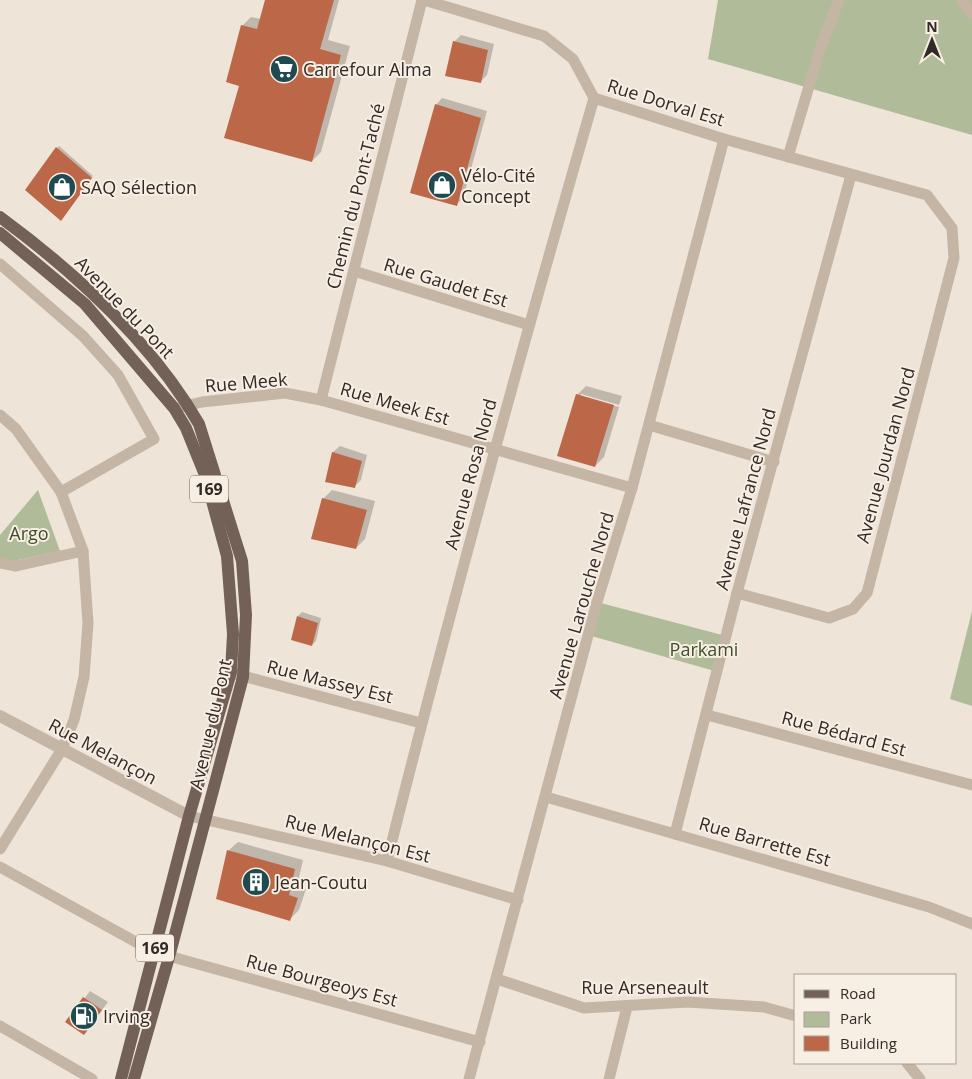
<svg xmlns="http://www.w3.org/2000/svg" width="972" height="1079" viewBox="0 0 972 1079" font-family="'Open Sans',sans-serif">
<rect width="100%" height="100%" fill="#efe4d8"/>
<g fill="#b0bc99">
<path d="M 718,0 L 972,0 L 972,135 L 708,59 Z"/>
<path d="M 38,490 L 60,551 L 9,562 L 0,559 L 0,535 Z"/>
<path d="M 597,602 L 726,636 L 718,672 L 588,635 Z"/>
<path d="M 972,611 L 972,706 L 950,699 Z"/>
</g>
<g fill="#0003">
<path d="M 267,0 L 339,0 L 328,40 L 350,46 L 321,152 L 312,161 L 240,85 L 242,26 L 251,17 L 261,19 Z"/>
<path d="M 461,35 L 494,44 L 487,75 L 480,82 L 454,42 Z"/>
<path d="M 442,98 L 487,111 L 463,198 L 457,204 L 436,105 Z"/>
<path d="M 59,146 L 93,176 L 62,217 L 27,189 Z"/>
<path d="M 586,386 L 622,396 L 619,405 L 581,394 L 581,397 L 619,407 L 604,457 L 595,466 L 577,395 Z"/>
<path d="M 340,446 L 367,455 L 361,480 L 354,487 L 326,481 L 333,452 Z"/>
<path d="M 332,490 L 375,501 L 365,539 L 356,548 L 323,499 Z"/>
<path d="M 302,612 L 321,618 L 316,641 L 312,645 L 298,616 Z"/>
<path d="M 238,842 L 303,860 L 297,886 L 306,889 L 299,910 L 290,919 L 229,850 Z"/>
<path d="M 90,991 L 108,1002 L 84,1034 L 67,1022 Z"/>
</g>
<g fill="#bc6748">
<path d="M 265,0 L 334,0 L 320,49 L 341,55 L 312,162 L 224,138 L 239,86 L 226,82 L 241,25 L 257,29 Z"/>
<path d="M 453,41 L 488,50 L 481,83 L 445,76 Z"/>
<path d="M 435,104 L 481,118 L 457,206 L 410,193 Z"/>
<path d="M 56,147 L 92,178 L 61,221 L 25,190 Z"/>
<path d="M 576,394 L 614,405 L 595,467 L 557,456 Z"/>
<path d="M 332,452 L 362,461 L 355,488 L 325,482 Z"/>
<path d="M 322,498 L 367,510 L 356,549 L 311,539 Z"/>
<path d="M 297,616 L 318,623 L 312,646 L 291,640 Z"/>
<path d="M 227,850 L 295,869 L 289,895 L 298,898 L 290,921 L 216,899 Z"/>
<path d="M 83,997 L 102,1010 L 84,1035 L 65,1022 Z"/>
</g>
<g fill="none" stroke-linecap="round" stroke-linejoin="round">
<g stroke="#c5b5a5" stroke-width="11">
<path d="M 424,0 L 544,36 L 573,59 L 594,98 L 724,139 L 927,195 L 952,228 L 954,258 L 867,593 L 853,609 L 829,618 L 737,593"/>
<path d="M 961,0 L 972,14"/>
<path d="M 788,157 L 820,49 L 839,0"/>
<path d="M 0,264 L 83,336 L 118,375 L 154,439 L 61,492"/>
<path d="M 354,271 L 529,325"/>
<path d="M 321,400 L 422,0"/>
<path d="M 181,407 L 202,402 L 285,393 L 321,400 L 632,488"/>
<path d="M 0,415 L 16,429 L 61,492 L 83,551 L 88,623 L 84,677 L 74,720 L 62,749 L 0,849"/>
<path d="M 649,425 L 774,462"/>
<path d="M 0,563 L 16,566 L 83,551"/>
<path d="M 235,674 L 421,723"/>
<path d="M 707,715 L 972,785"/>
<path d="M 546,797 L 929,907 L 972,924"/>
<path d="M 189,816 L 387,861 L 518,900"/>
<path d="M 675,834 L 737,593 L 851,175"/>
<path d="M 387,861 C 451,605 521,351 594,98"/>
<path d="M 0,867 L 154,952 L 480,1042"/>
<path d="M 497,979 L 584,1008 L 688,1002 L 764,1007 L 796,1016"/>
<path d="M 0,1026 L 92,1079"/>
<path d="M 907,1063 L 920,1079"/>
<path d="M 469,1079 L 597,602 L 632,488 L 724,139"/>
<path d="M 609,1079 L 627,1007"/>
</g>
<path stroke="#c5b5a5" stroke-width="12" d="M 0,716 L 189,816"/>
<g stroke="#736158" stroke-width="12">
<path d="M 0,217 C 76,273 151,341 199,424 L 242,561 L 246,615 L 243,677 L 169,957 L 134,1079"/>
<path d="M 0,233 L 85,304 L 174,408 L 186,428 L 205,475 L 227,556 L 233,634 L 231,672 L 189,816 L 121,1079"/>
</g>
</g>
<defs>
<symbol id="supermarket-disc" viewBox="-11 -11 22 22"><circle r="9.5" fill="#1f4b50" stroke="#f7eee4"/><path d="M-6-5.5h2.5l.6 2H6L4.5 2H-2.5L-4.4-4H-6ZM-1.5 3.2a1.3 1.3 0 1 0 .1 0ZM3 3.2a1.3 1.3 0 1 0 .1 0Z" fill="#fff"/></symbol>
<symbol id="shop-disc" viewBox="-11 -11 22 22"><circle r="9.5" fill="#1f4b50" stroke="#f7eee4"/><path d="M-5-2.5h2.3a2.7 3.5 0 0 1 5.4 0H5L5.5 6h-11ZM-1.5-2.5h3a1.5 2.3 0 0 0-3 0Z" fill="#fff"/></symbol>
<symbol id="building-disc" viewBox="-11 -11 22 22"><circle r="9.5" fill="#1f4b50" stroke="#f7eee4"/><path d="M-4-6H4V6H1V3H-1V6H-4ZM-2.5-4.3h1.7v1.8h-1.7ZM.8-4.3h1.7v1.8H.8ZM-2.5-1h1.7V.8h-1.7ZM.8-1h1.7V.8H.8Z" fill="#fff"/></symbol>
<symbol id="fuel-disc" viewBox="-11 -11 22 22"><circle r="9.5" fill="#1f4b50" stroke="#f7eee4"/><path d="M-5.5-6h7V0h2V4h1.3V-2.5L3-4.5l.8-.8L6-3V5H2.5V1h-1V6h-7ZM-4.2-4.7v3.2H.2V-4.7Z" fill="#fff"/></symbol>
</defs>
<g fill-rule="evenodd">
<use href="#supermarket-disc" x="268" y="53" width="32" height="32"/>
<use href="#shop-disc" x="426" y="169" width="32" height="32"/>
<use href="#shop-disc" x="46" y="171" width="32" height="32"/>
<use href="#building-disc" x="240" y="866" width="32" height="32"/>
<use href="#fuel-disc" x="68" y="1000" width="32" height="32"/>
</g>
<g text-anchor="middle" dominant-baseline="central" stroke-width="4" stroke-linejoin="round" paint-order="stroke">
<g fill="#f7eee4" stroke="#6d655f" stroke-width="1">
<rect x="190" y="475.5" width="38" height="27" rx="4"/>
<rect x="136" y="934.5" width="38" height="27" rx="4"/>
</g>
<g font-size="16" font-weight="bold" fill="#322a26">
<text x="209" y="489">169</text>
<text x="155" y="948">169</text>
</g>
<g font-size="18" fill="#322a26" stroke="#f7eee4" text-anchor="start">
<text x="303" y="69">Carrefour Alma</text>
<text x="461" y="175">Vélo-Cité<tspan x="461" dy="21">Concept</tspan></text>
<text x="81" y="187">SAQ Sélection</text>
<text x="275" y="882">Jean-Coutu</text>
<text x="103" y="1016">Irving</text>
</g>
<g font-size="18" fill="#322a26" stroke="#f7eee4">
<text transform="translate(666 102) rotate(17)">Rue Dorval Est</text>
<text transform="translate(355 196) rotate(-76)">Chemin du Pont-Taché</text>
<text transform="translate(446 282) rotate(17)">Rue Gaudet Est</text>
<text transform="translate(125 307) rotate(46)">Avenue du Pont</text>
<text transform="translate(246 382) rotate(-5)">Rue Meek</text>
<text transform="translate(395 403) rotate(16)">Rue Meek Est</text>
<text transform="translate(885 455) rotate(-75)">Avenue Jourdan Nord</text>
<text transform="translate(470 474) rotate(-75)">Avenue Rosa Nord</text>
<text transform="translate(745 499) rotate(-75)">Avenue Lafrance Nord</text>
<text transform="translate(581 605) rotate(-74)">Avenue Larouche Nord</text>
<text transform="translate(330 681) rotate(14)">Rue Massey Est</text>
<text transform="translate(210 724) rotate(-77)">Avenue du Pont</text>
<text transform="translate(844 733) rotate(15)">Rue Bédard Est</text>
<text transform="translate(103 751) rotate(28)">Rue Melançon</text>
<text transform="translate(358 838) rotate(14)">Rue Melançon Est</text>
<text transform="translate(765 841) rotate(16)">Rue Barrette Est</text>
<text transform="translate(322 980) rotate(15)">Rue Bourgeoys Est</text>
<text x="645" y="987">Rue Arseneault</text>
</g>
<g font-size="18" fill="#414e2c" stroke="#f7eee4">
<text x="29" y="533">Argo</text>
<text x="704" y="649">Parkami</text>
</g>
</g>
<rect x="794" y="974" width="162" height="90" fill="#f7eee4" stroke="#a8a098"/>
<rect x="804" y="990" width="25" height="8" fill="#736158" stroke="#a8a098"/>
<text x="840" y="999" font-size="15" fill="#322a26">Road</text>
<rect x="804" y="1012" width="25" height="15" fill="#b0bc99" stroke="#a8a098"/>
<text x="840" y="1024" font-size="15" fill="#322a26">Park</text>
<rect x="804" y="1036" width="25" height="15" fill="#bc6748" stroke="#a8a098"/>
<text x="840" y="1049" font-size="15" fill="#322a26">Building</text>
<g transform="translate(932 40)" stroke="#f7eee4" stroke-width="4" paint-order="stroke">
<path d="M0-4L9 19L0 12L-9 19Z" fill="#322a26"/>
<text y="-8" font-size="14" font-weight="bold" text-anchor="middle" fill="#322a26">N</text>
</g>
</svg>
